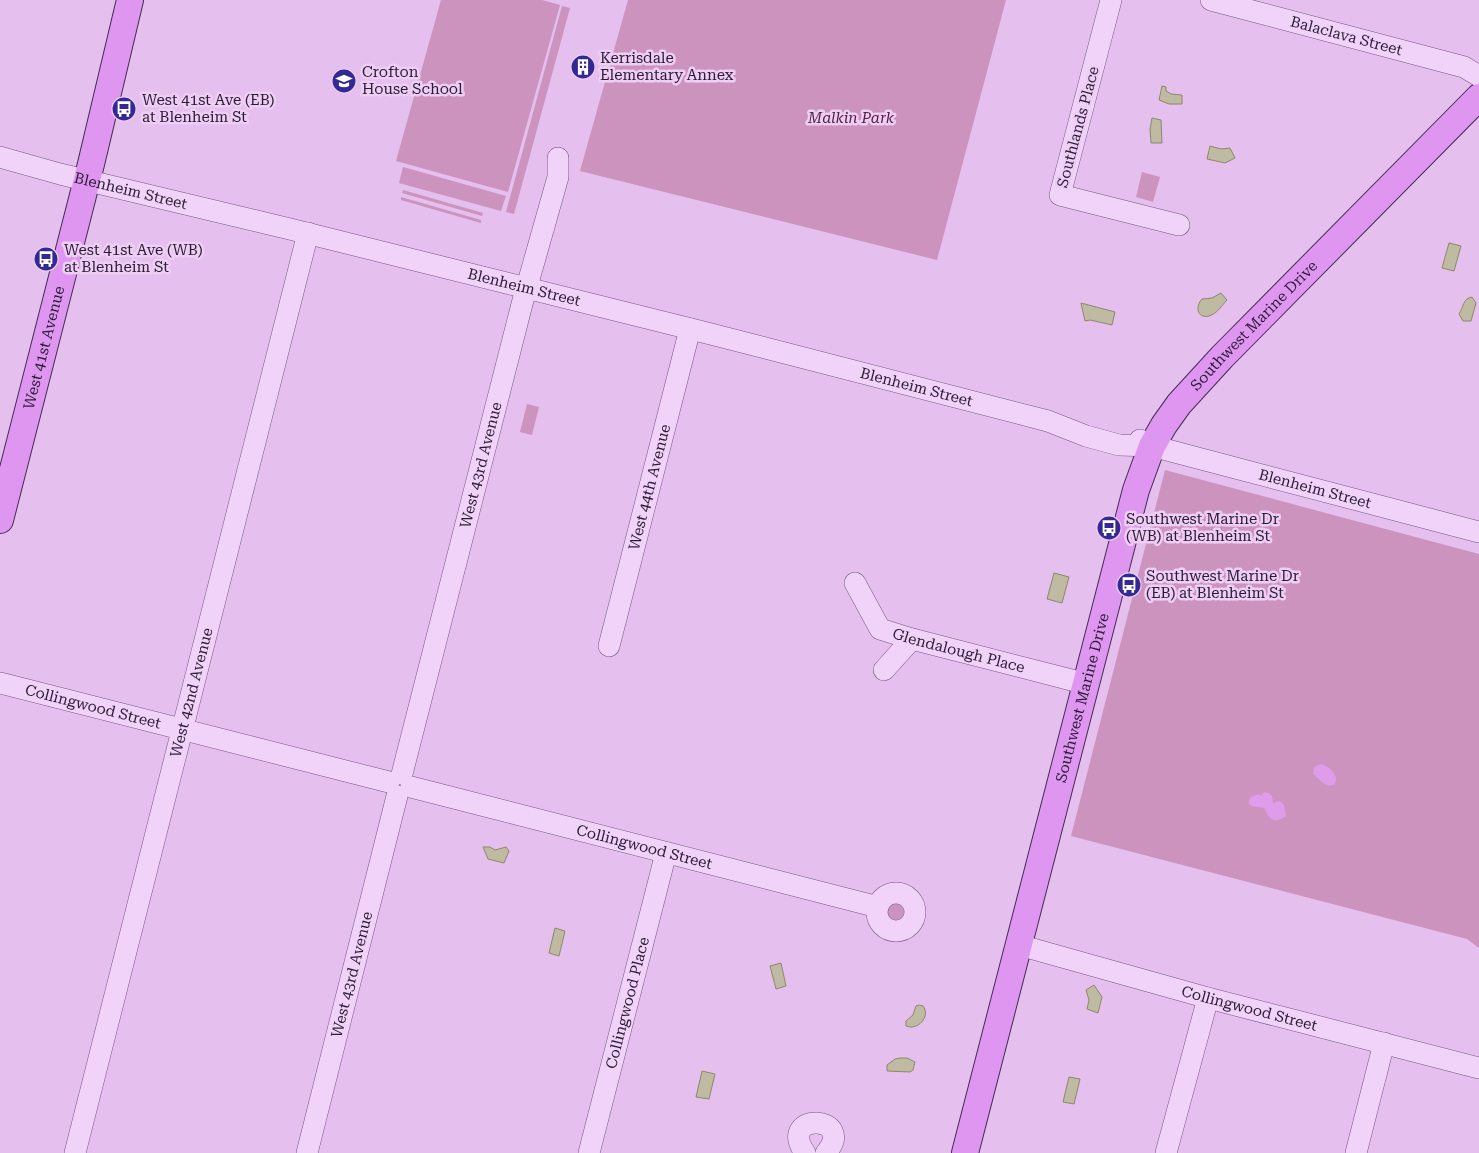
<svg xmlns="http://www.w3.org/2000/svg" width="1479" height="1153" viewBox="0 0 1479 1153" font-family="'Roboto Serif',serif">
<rect width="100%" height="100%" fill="#e5bfed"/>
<g fill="#cb93be">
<path d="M 441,0 L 542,0 L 560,5 L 508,192 L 396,161 Z"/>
<path d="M 628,0 L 1006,0 L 937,260 L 580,171 Z"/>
<path d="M 562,6 L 570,8 L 514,214 L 506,212 Z"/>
<path d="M 403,167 L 506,196 L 501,211 L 399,183 Z"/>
<path d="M 1142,172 L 1160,177 L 1153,202 L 1136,197 Z"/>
<path d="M 403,190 L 483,213 L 482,216 L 402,193 Z"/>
<path d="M 401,197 L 481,220 L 481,223 L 401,200 Z"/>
<path d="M 527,404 L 539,407 L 532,435 L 520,432 Z"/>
<path d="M 1165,470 L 1479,554 L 1479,948 L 1467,939 L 1071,836 Z"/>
<circle cx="895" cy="912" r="9"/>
</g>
<g fill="#de9cea">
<path d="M 1320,764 C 1328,766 1333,770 1336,778 L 1335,784 C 1324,789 1321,780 1313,774 L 1314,767 Z"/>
<path d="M 1264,792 L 1269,793 L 1272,796 L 1273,803 L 1280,801 L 1284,805 L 1286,816 C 1273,825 1270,819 1264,808 L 1251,806 L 1249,804 L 1249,800 L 1251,797 L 1259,794 L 1261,796 Z"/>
</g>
<g fill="#bfbaa2" stroke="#8d886a">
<path d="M 1162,86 L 1166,87 L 1166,91 L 1171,94 L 1182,95 L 1182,104 L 1169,104 L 1159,100 Z"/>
<path d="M 1152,118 L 1161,120 L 1162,143 L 1151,143 L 1150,129 Z"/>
<path d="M 1210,146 L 1221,149 L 1230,148 L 1235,158 L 1225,163 L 1207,159 Z"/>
<path d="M 1449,243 L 1461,246 L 1454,271 L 1442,268 Z"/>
<path d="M 1221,293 L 1227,300 C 1222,305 1217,314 1209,316 C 1197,319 1195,306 1202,299 L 1212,298 Z"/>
<path d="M 1472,297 L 1476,303 L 1471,321 L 1463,321 L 1459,314 C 1464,307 1462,299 1472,297 Z"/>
<path d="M 1081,303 L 1115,312 L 1112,325 L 1090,320 L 1085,321 Z"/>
<path d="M 1054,573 L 1069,577 L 1062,603 L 1047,599 Z"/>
<path d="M 483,847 L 490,847 L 495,850 L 506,847 L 509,851 L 504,863 L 488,859 Z"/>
<path d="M 555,928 L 565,931 L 559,956 L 549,953 Z"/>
<path d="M 781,963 L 786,986 L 776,989 L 770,966 Z"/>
<path d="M 1094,985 L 1102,997 L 1098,1013 L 1087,1009 L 1089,1000 L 1086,990 Z"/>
<path d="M 919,1005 L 923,1006 C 931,1016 918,1031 906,1026 L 906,1021 L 913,1015 L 916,1006 Z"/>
<path d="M 900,1058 L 907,1058 L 915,1062 L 913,1070 L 910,1072 L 887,1071 L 887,1065 L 895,1059 Z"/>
<path d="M 702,1071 L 715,1074 L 709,1099 L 696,1097 Z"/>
<path d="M 1069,1077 L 1080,1079 L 1074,1104 L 1063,1102 Z"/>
</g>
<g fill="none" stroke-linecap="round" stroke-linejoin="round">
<defs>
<g id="minor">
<path d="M 1111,0 L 1060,195 L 1179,225"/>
<path id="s1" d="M 1211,0 L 1464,67 L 1479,76"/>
<path id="s2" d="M 0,157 L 60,174 L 290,229 L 707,333 L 1048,421 L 1086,436 L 1119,445 L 1152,446"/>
<path id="s3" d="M 1140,440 L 1152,446 L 1479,532"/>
<path id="s4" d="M 855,583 L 880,629 L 912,639 L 1087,684"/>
<path id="s5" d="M 609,646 L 690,329"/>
<path d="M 884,670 L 912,639"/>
<path id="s6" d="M 0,683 L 389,782"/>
<path id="s7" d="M 402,774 L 522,304 L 558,177 L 558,158"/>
<path id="s8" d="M 411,787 L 878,907"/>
<circle cx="896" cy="912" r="19"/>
<path id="s9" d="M 1019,945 L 1208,998 L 1479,1068"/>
<path id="s10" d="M 75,1153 L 308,233"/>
<path id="s11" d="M 307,1153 L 397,796"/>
<path id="s12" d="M 589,1153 L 666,853"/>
<path d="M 805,1153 C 776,1111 858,1115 826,1153"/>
<path d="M 1166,1153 L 1208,998"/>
<path d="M 1356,1153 L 1384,1043"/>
</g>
<g id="major">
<path id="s13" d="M 0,520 L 91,164 L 130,0"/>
<path id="s14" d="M 965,1153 L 1136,490 L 1152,446 L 1164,425 L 1179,404 L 1222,357 L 1479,97"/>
</g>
</defs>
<use href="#minor" stroke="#755886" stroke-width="22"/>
<use href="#major" stroke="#432c53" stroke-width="28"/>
<use href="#minor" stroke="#f1d2f8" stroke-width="21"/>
<use href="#major" stroke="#df96f1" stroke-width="26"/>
</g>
<defs>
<symbol id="building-disc" viewBox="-11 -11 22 22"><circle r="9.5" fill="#332894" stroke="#eecef5"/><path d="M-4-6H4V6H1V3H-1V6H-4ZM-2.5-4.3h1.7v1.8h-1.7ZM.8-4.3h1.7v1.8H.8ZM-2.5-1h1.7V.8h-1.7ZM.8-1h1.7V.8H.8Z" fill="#fff"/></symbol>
<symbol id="school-disc" viewBox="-11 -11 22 22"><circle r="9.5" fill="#332894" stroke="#eecef5"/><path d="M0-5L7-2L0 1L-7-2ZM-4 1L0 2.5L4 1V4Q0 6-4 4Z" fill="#fff"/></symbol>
<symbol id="bus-disc" viewBox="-11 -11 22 22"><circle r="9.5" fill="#332894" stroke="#eecef5"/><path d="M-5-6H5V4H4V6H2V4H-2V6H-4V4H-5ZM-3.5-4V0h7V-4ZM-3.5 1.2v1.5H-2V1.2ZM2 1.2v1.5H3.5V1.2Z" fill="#fff"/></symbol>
</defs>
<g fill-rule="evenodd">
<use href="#building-disc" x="569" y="53" width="28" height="28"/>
<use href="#school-disc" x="330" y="67" width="28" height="28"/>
<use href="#bus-disc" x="110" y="95" width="28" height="28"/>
<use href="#bus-disc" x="32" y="245" width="28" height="28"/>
<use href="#bus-disc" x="1095" y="514" width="28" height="28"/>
<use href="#bus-disc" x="1115" y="571" width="28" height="28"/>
</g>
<g text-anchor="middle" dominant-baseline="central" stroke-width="5" stroke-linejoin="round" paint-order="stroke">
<g font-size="15" fill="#2b1c35" stroke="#eecef5">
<text stroke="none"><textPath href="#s1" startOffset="140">Balaclava Street</textPath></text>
<text transform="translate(1078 127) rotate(-75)">Southlands Place</text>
<text stroke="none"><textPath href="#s2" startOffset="135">Blenheim Street</textPath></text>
<text stroke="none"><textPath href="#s2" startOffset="540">Blenheim Street</textPath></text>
<text stroke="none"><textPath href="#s14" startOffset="890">Southwest Marine Drive</textPath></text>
<text stroke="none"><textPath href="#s13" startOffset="178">West 41st Avenue</textPath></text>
<text stroke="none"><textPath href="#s2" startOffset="945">Blenheim Street</textPath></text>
<text stroke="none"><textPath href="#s7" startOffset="319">West 43rd Avenue</textPath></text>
<text stroke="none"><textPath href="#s5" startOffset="164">West 44th Avenue</textPath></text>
<text stroke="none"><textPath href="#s3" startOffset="182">Blenheim Street</textPath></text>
<text stroke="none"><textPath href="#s4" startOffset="134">Glendalough Place</textPath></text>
<text stroke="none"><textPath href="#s10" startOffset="475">West 42nd Avenue</textPath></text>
<text stroke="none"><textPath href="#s14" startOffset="470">Southwest Marine Drive</textPath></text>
<text stroke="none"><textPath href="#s6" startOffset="96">Collingwood Street</textPath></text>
<text stroke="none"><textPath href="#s8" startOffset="241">Collingwood Street</textPath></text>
<text stroke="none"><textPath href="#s11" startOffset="184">West 43rd Avenue</textPath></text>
<text stroke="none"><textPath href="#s12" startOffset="155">Collingwood Place</textPath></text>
<text stroke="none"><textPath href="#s9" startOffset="239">Collingwood Street</textPath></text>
</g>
<g font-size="15" fill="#2b1c35" stroke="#eecef5" text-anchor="start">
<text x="600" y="58">Kerrisdale<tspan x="600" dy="17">Elementary Annex</tspan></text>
<text x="362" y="72">Crofton<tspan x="362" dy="17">House School</tspan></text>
<text x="142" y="100">West 41st Ave (EB)<tspan x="142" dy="17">at Blenheim St</tspan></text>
<text x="64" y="250">West 41st Ave (WB)<tspan x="64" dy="17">at Blenheim St</tspan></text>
<text x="1126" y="519">Southwest Marine Dr<tspan x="1126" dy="17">(WB) at Blenheim St</tspan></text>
<text x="1146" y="576">Southwest Marine Dr<tspan x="1146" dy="17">(EB) at Blenheim St</tspan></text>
</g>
<g font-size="15" font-style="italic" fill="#522341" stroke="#eecef5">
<text x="851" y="118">Malkin Park</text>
</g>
</g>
</svg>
